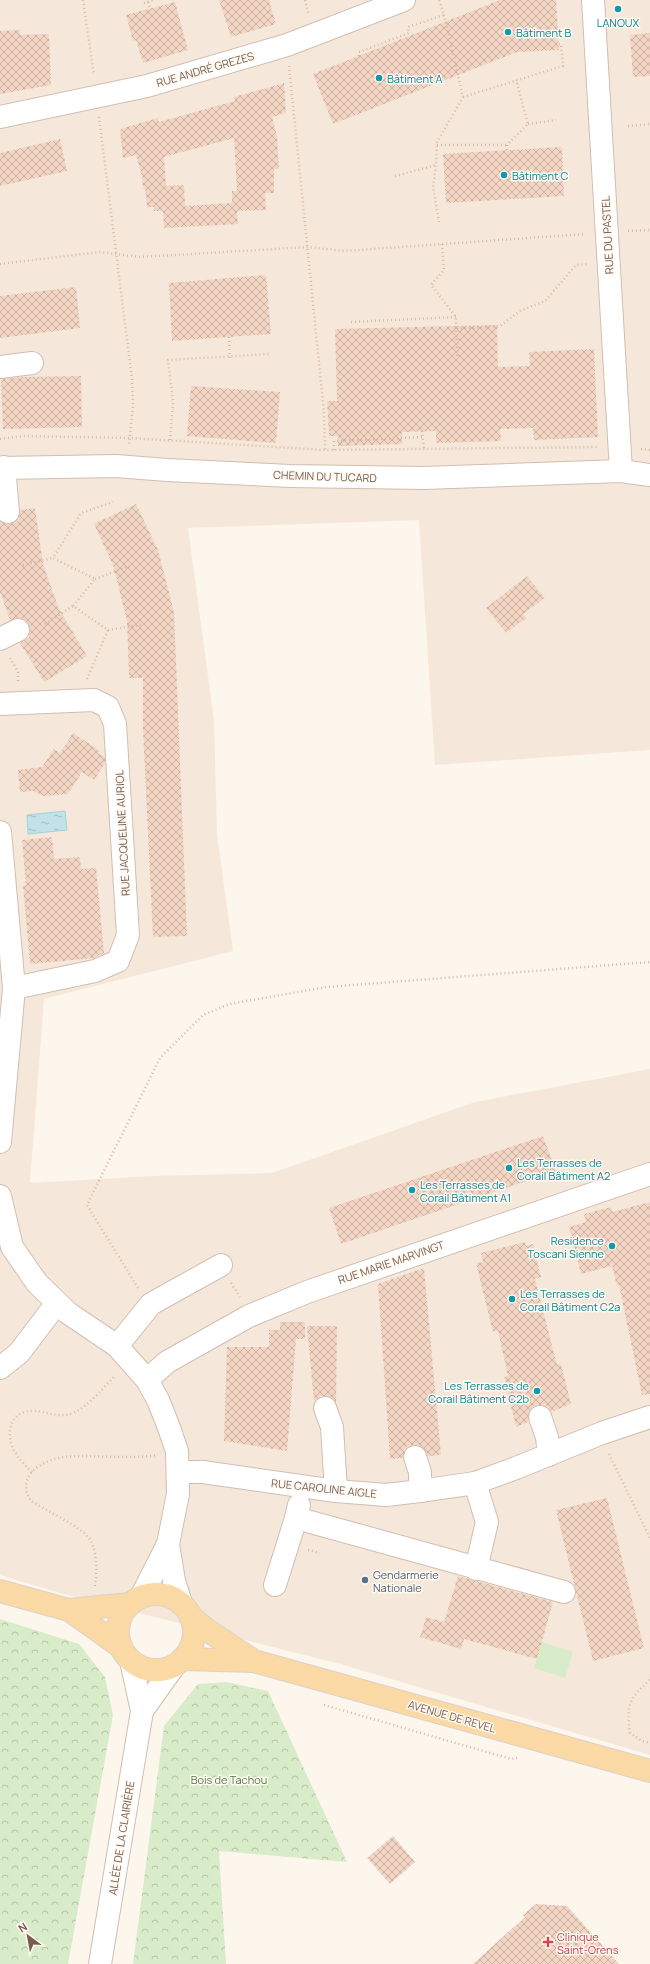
<svg xmlns="http://www.w3.org/2000/svg" width="650" height="1964" viewBox="0 0 650 1964" font-family="Manrope,sans-serif">
<defs>
<pattern id="forest-crowns" width="20" height="18" patternUnits="userSpaceOnUse"><rect width="20" height="18" fill="#d8ecc9"/><path d="M2 6a3 3 0 1 1 6 0M12 15a3 3 0 1 1 6 0" fill="none" stroke="#b4c2a5"/></pattern>
<pattern id="water-ripples" width="26" height="14" patternUnits="userSpaceOnUse"><rect width="26" height="14" fill="#bfe3e8"/><path d="M2 4q2-2 4 0t4 0M15 11q2-2 4 0t4 0" fill="none" stroke="#a0bbbe"/></pattern>
<pattern id="building-cross-hatch" width="8" height="8" patternUnits="userSpaceOnUse"><rect width="8" height="8" fill="#f3d5c3"/><path d="M0 0l8 8M0 8l8-8" fill="none" stroke="#cab0a1"/></pattern>
</defs>
<rect width="100%" height="100%" fill="#fdf6ec"/>
<path fill="#f5e8da" d="M 0,0 L 650,0 L 650,750 L 435,765 L 419,520 L 188,528 L 214,720 L 217,834 L 233,951 L 44,999 L 30,1183 L 152,1176 L 272,1173 L 475,1102 L 650,1069 L 650,1755 L 340,1664 L 60,1593 L 0,1575 Z"/>
<g fill="url(#forest-crowns)">
<path d="M 0,1619 L 79,1644 L 105,1677 L 113,1715 L 68,1964 L 0,1964 Z"/>
<path d="M 226,1682 L 268,1691 L 347,1862 L 219,1851 L 226,1964 L 133,1964 L 164,1726 L 198,1684 Z"/>
</g>
<path fill="#d8ecc9" d="M 542,1642 L 573,1652 L 565,1678 L 534,1668 Z"/>
<path fill="url(#water-ripples)" stroke="#a5d3da" d="M 65,811 L 67,830 L 28,834 L 27,815 Z"/>
<g fill="url(#building-cross-hatch)" fill-rule="evenodd">
<path d="M 219,0 L 269,0 L 276,24 L 231,37 Z"/>
<path d="M 500,0 L 556,0 L 559,50 L 517,52 L 333,124 L 313,74 Z"/>
<path d="M 175,2 L 188,50 L 143,63 L 136,40 L 133,41 L 126,15 Z"/>
<path d="M 20,30 L 20,35 L 49,34 L 51,85 L 0,94 L 0,31 Z"/>
<path d="M 650,33 L 650,76 L 633,77 L 630,35 Z"/>
<path d="M 284,83 L 286,113 L 272,117 L 277,136 L 279,169 L 274,169 L 274,193 L 265,193 L 266,210 L 237,211 L 238,224 L 164,228 L 163,211 L 154,211 L 154,207 L 147,207 L 145,188 L 143,189 L 142,177 L 136,155 L 123,158 L 120,129 L 158,118 L 159,122 L 184,115 L 235,101 L 234,97 ZM 234,138 L 237,191 L 232,191 L 232,203 L 185,206 L 184,185 L 166,186 L 164,157 Z"/>
<path d="M 60,139 L 67,171 L 0,186 L 0,153 Z"/>
<path d="M 562,147 L 564,196 L 446,203 L 443,154 Z"/>
<path d="M 266,275 L 271,334 L 172,341 L 169,283 Z"/>
<path d="M 76,287 L 80,328 L 0,338 L 0,296 Z"/>
<path d="M 497,325 L 498,367 L 530,366 L 529,352 L 594,349 L 598,437 L 534,440 L 533,428 L 500,429 L 501,441 L 436,443 L 436,431 L 402,432 L 402,444 L 338,446 L 338,436 L 329,436 L 327,401 L 337,401 L 335,329 Z"/>
<path d="M 81,376 L 82,427 L 3,429 L 1,379 L 23,377 Z"/>
<path d="M 191,386 L 280,392 L 276,443 L 187,436 Z"/>
<path d="M 136,504 L 158,550 L 174,612 L 187,936 L 153,937 L 143,730 L 143,678 L 129,678 L 127,621 L 113,565 L 94,524 Z"/>
<path d="M 35,508 L 43,564 L 59,609 L 87,656 L 44,682 L 20,643 L 29,637 L 30,630 L 29,625 L 25,620 L 19,618 L 10,620 L 0,592 L 0,521 L 9,524 L 15,522 L 19,518 L 20,510 Z"/>
<path d="M 527,576 L 545,598 L 523,614 L 526,618 L 506,633 L 486,608 Z"/>
<path d="M 73,733 L 100,751 L 98,753 L 105,757 L 105,763 L 94,780 L 82,772 L 68,794 L 43,796 L 33,791 L 20,792 L 18,770 L 42,767 L 54,749 L 60,753 Z"/>
<path d="M 52,837 L 54,859 L 80,857 L 81,869 L 96,868 L 104,953 L 94,958 L 30,964 L 23,885 L 26,885 L 22,840 Z"/>
<path d="M 543,1136 L 556,1171 L 341,1244 L 329,1208 Z"/>
<path d="M 650,1202 L 650,1394 L 642,1395 L 619,1285 L 617,1286 L 612,1266 L 581,1274 L 569,1227 L 586,1222 L 584,1214 L 611,1207 L 612,1212 Z"/>
<path d="M 525,1242 L 526,1246 L 533,1244 L 541,1277 L 535,1279 L 557,1365 L 561,1364 L 571,1404 L 551,1412 L 548,1407 L 543,1405 L 536,1405 L 530,1409 L 528,1414 L 528,1422 L 516,1427 L 504,1377 L 508,1376 L 498,1331 L 493,1332 L 476,1263 L 483,1262 L 481,1253 Z"/>
<path d="M 424,1268 L 441,1455 L 428,1456 L 423,1447 L 418,1445 L 411,1445 L 405,1449 L 403,1458 L 390,1459 L 378,1284 Z"/>
<path d="M 280,1322 L 305,1322 L 305,1339 L 296,1339 L 287,1451 L 224,1441 L 227,1347 L 269,1347 L 269,1330 L 280,1330 Z"/>
<path d="M 307,1326 L 337,1326 L 336,1403 L 333,1398 L 327,1396 L 320,1396 L 314,1402 Z"/>
<path d="M 607,1498 L 644,1648 L 593,1661 L 556,1510 Z"/>
<path d="M 458,1576 L 553,1602 L 537,1659 L 464,1639 L 461,1649 L 420,1637 L 426,1617 L 444,1622 Z"/>
<path d="M 393,1836 L 415,1862 L 390,1884 L 367,1858 Z"/>
<path d="M 536,1904 L 567,1906 L 619,1964 L 473,1964 L 525,1917 L 523,1915 Z"/>
</g>
<g fill="none" stroke-linecap="round" stroke-linejoin="round">
<defs>
<g id="minor">
<path d="M 593,0 L 621,471"/>
<path d="M 0,117 L 147,86 L 287,45 L 404,0"/>
<path d="M 0,367 L 32,363"/>
<path d="M 4,467 L 8,512"/>
<path d="M 0,468 L 116,466 L 167,470 L 290,476 L 424,478 L 621,471 L 650,475"/>
<path d="M 0,639 L 18,630"/>
<path d="M 0,704 L 94,700 L 108,707 L 115,724 L 128,935 L 118,961 L 95,971 L 14,988"/>
<path d="M 0,832 L 14,988 L 0,1142"/>
<path d="M 0,1196 L 12,1247 L 37,1283 L 68,1313 L 117,1346 L 147,1380 L 158,1400 L 168,1425 L 177,1451 L 178,1494 L 168,1544 L 141,1597"/>
<path d="M 117,1346 L 151,1304 L 221,1265"/>
<path d="M 0,1368 L 19,1353 L 57,1303"/>
<path d="M 147,1380 L 167,1362 L 249,1316 L 307,1292 L 650,1174"/>
<path d="M 325,1408 L 332,1427 L 336,1491"/>
<path d="M 540,1417 L 547,1437 L 549,1455"/>
<path d="M 415,1457 L 420,1472 L 420,1491"/>
<path d="M 178,1472 L 203,1472 L 336,1491 L 386,1495 L 420,1491 L 475,1483 L 516,1468 L 602,1433 L 650,1417"/>
<path d="M 475,1483 L 487,1522 L 476,1569"/>
<path d="M 296,1518 L 564,1592"/>
<path d="M 168,1544 L 174,1581 L 181,1603"/>
<path d="M 275,1585 L 296,1518 L 299,1505"/>
<path d="M 142,1711 L 174,1666"/>
<path d="M 100,1964 L 142,1711 L 131,1661"/>
</g>
<g id="major">
<path d="M 0,1591 L 69,1610 L 121,1647"/>
<circle cx="156" cy="1632" r="38"/>
<path d="M 69,1610 L 130,1604"/>
<path d="M 191,1617 L 207,1630 L 254,1661"/>
<path d="M 182,1659 L 254,1661 L 650,1771"/>
</g>
</defs>
<use href="#minor" stroke="#d1beb0" stroke-width="24"/>
<use href="#major" stroke="#dad1cd" stroke-width="24"/>
<g stroke="#d9b8a5" stroke-width="2.5" stroke-dasharray="1 3" stroke-linecap="butt">
<path d="M 83,0 L 94,75"/>
<path d="M 305,0 L 309,15"/>
<path d="M 148,2 L 150,9"/>
<path d="M 144,3 L 153,0"/>
<path d="M 359,56 L 359,52 L 409,33 L 408,27 L 444,15 L 439,0"/>
<path d="M 289,66 L 324,413 L 325,450"/>
<path d="M 463,97 L 563,66 L 561,44 L 559,44"/>
<path d="M 99,117 L 132,379 L 133,404 L 129,446"/>
<path d="M 528,124 L 556,120"/>
<path d="M 628,126 L 650,124"/>
<path d="M 437,145 L 507,145"/>
<path d="M 507,150 L 507,145 L 528,124 L 516,80"/>
<path d="M 395,176 L 436,165"/>
<path d="M 439,222 L 433,187 L 436,165 L 437,142 L 463,97 L 444,15"/>
<path d="M 628,231 L 650,230"/>
<path d="M 442,244 L 444,270 L 431,285 L 456,317 L 456,329"/>
<path d="M 0,264 L 100,252 L 140,257 L 308,247 L 344,251 L 585,234"/>
<path d="M 351,322 L 456,317"/>
<path d="M 229,337 L 230,358"/>
<path d="M 457,356 L 456,329 L 500,326 L 520,311 L 545,301 L 576,265 L 588,264"/>
<path d="M 422,431 L 424,449"/>
<path d="M 0,439 L 24,436 L 130,438 L 325,450 L 598,447"/>
<path d="M 170,440 L 173,402 L 168,360 L 269,354"/>
<path d="M 641,449 L 650,450"/>
<path d="M 334,450 L 334,441 L 422,437"/>
<path d="M 23,565 L 53,558"/>
<path d="M 95,579 L 129,566"/>
<path d="M 45,624 L 73,606"/>
<path d="M 108,630 L 144,624"/>
<path d="M 10,658 L 18,672 L 18,683"/>
<path d="M 87,679 L 108,630 L 73,606 L 95,579 L 53,558 L 81,513 L 113,502"/>
<path d="M 231,1283 L 240,1297"/>
<path d="M 138,1288 L 87,1205 L 160,1058 L 203,1015 L 229,1004 L 327,987 L 650,962"/>
<path d="M 609,1454 L 650,1538"/>
<path d="M 32,1472 C 26,1466 20,1460 16,1454 C 5,1437 8,1413 30,1411 C 44,1410 58,1419 73,1413 C 89,1406 103,1388 115,1376"/>
<path d="M 308,1550 L 320,1553"/>
<path d="M 95,1586 C 97,1572 97,1556 92,1543 C 87,1529 45,1510 31,1501 C 15,1477 41,1460 64,1457 C 95,1454 126,1460 157,1455"/>
<path d="M 650,1680 C 629,1698 626,1706 630,1733 L 642,1741 L 650,1743"/>
<path d="M 324,1705 L 511,1759 L 517,1758"/>
</g>
<use href="#minor" stroke="#fff" stroke-width="22"/>
<use href="#major" stroke="#fbd9a5" stroke-width="22"/>
</g>
<g fill="#0f9aa8" stroke="#fffaf3" stroke-width="1.5">
<circle cx="618" cy="9" r="4"/>
<circle cx="508" cy="32" r="4"/>
<circle cx="379" cy="78" r="4"/>
<circle cx="504" cy="175" r="4"/>
<circle cx="509" cy="1168" r="4"/>
<circle cx="412" cy="1190" r="4"/>
<circle cx="612" cy="1246" r="4"/>
<circle cx="512" cy="1299" r="4"/>
<circle cx="537" cy="1391" r="4"/>
</g>
<circle fill="#5c6f8a" stroke="#fffaf3" stroke-width="1.5" cx="365" cy="1580" r="4"/>
<path fill="#e0444e" stroke="#fffaf3" stroke-width="1.5" d="M546 1936h4v4h4v4h-4v4h-4v-4h-4v-4h4z"/>
<g text-anchor="middle" dominant-baseline="central" stroke-width="3" stroke-linejoin="round" paint-order="stroke">
<g font-size="11" fill="#0d838f" stroke="#fffaf3" text-anchor="start">
<text x="618" y="22" text-anchor="middle">LANOUX</text>
<text x="516" y="32">Bâtiment B</text>
<text x="387" y="78">Bâtiment A</text>
<text x="512" y="175">Bâtiment C</text>
<text x="517" y="1162">Les Terrasses de<tspan x="517" dy="13">Corail Bâtiment A2</tspan></text>
<text x="420" y="1184">Les Terrasses de<tspan x="420" dy="13">Corail Bâtiment A1</tspan></text>
<text x="604" y="1240" text-anchor="end">Residence<tspan x="604" dy="13">Toscani Sienne</tspan></text>
<text x="520" y="1293">Les Terrasses de<tspan x="520" dy="13">Corail Bâtiment C2a</tspan></text>
<text x="529" y="1385" text-anchor="end">Les Terrasses de<tspan x="529" dy="13">Corail Bâtiment C2b</tspan></text>
</g>
<g font-size="11" fill="#7a5c4d" stroke="#fffaf3">
<text transform="translate(205 69) rotate(-16)">RUE ANDRÉ GREZES</text>
<text transform="translate(607 235) rotate(-93)">RUE DU PASTEL</text>
<text transform="translate(325 476) rotate(2)">CHEMIN DU TUCARD</text>
<text transform="translate(122 833) rotate(-93)">RUE JACQUELINE AURIOL</text>
<text transform="translate(391 1262) rotate(-19)">RUE MARIE MARVINGT</text>
<text transform="translate(324 1488) rotate(6)">RUE CAROLINE AIGLE</text>
<text transform="translate(452 1716) rotate(16)">AVENUE DE REVEL</text>
<text transform="translate(121 1838) rotate(-81)">ALLÉE DE LA CLAIRIÈRE</text>
</g>
<g font-size="11" fill="#4e5e75" stroke="#fffaf3" text-anchor="start">
<text x="373" y="1574">Gendarmerie<tspan x="373" dy="13">Nationale</tspan></text>
</g>
<g font-size="11" fill="#537a41" stroke="#fffaf3">
<text x="229" y="1779">Bois de Tachou</text>
</g>
<g font-size="11" fill="#be3a42" stroke="#fffaf3" text-anchor="start">
<text x="557" y="1936">Clinique<tspan x="557" dy="13">Saint-Orens</tspan></text>
</g>
</g>
<g transform="translate(28 1936) rotate(328)" stroke="#fffaf3" stroke-width="3" paint-order="stroke">
<path d="M0-3L7 15L0 10L-7 15Z" fill="#7a5c4d"/>
<text y="-6" font-size="11" font-weight="bold" text-anchor="middle" fill="#7a5c4d">N</text>
</g>
</svg>
